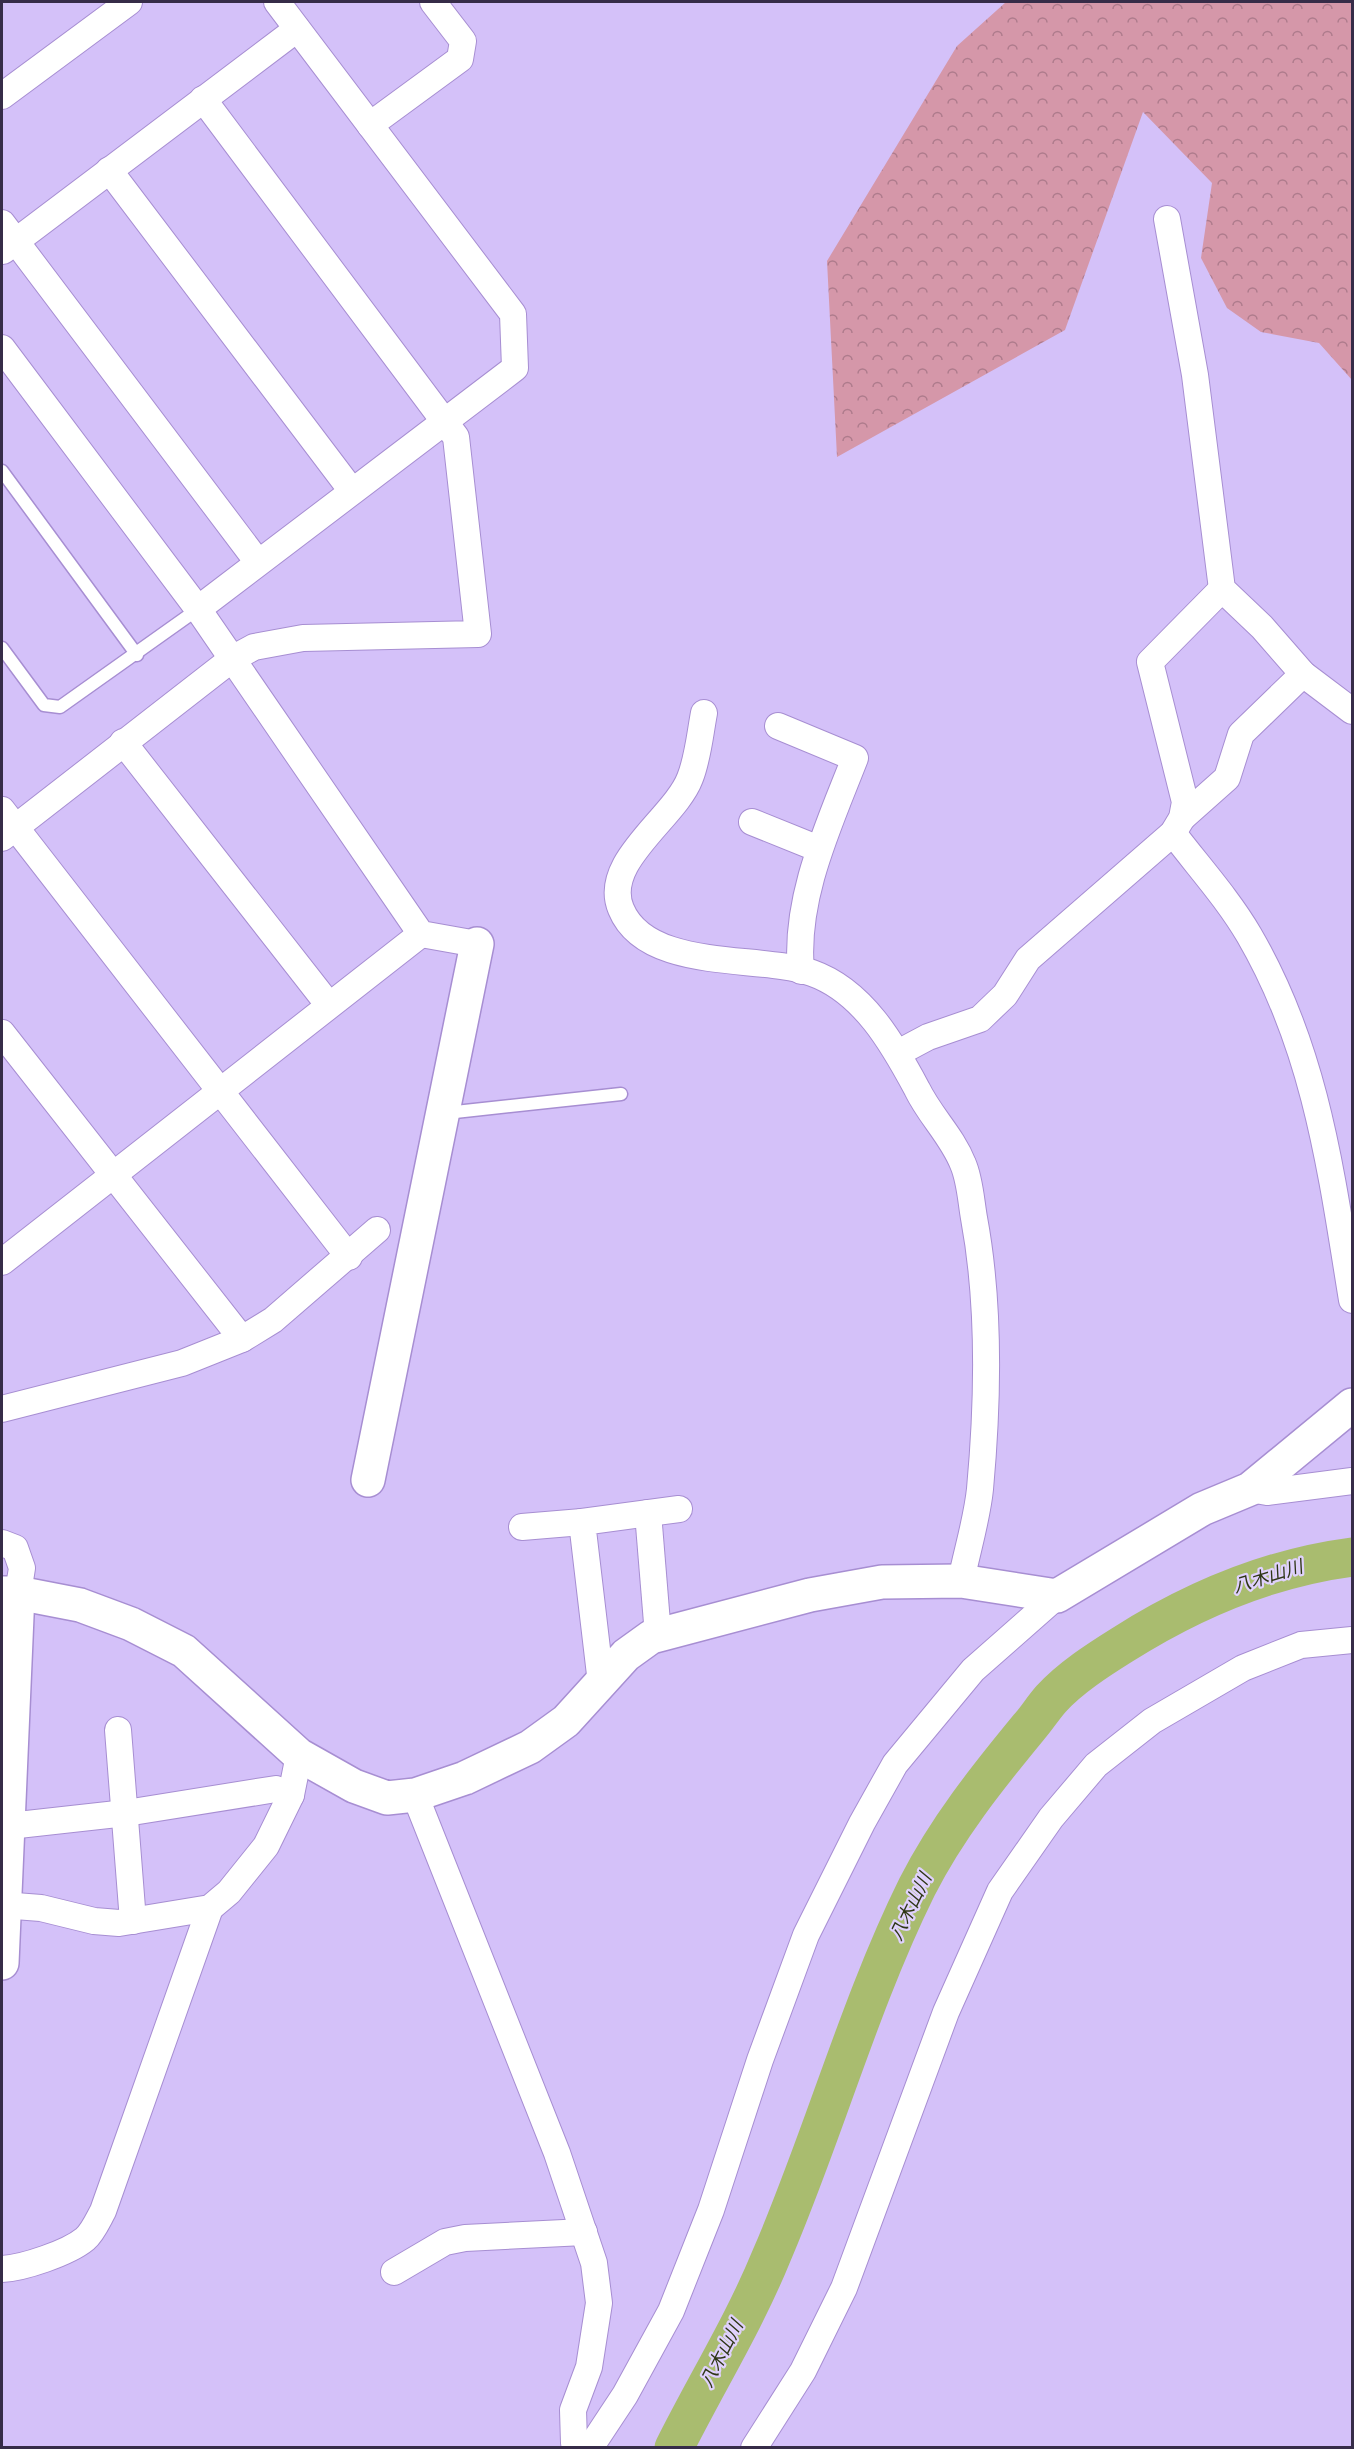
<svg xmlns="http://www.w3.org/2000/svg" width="1354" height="2449" viewBox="0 0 1354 2449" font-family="'Source Sans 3','Noto Sans JP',sans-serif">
<defs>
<pattern id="forest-crowns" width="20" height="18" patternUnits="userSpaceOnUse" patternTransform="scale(1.5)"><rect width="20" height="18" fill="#d597a9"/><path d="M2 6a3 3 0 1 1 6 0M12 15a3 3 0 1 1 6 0" fill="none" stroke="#ae7b8c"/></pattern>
</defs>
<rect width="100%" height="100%" fill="#d4c1f9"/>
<path fill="url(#forest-crowns)" d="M 1006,2 L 1352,2 L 1352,380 L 1319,343 L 1261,332 L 1227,308 L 1201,258 L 1212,183 L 1143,112 L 1065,330 L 837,457 L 827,261 L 957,46 Z"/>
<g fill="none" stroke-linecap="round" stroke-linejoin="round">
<path stroke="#a9bc6f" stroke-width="39" d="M 674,2448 C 706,2384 744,2323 771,2257 C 823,2137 859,2004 917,1887 C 947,1828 987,1778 1029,1727 C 1037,1718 1043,1708 1051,1699 C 1070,1678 1098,1660 1122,1645 C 1193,1600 1268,1568 1352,1557"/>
<defs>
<g id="lane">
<path d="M 2,471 L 137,655"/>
<path d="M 2,648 L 44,705 L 60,707 L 198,609"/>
<path d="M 446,1113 L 621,1094"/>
</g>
<g id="street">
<path d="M 2,96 L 129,2"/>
<path d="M 370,125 L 460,59 L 463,41 L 433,2"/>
<path d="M 109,170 L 352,491"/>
<path d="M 1167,219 L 1195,375 L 1222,589 L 1262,627 L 1303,674 L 1352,711"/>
<path d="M 2,223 L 257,561"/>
<path d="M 3,251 L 297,29"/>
<path d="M 2,348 L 198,609 L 421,934 L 477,944"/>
<path d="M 198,609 L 515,368 L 513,314 L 277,2"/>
<path d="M 704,713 C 700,734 698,758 690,778 C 675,818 601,862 621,909 C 647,972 758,954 812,973 C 863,991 893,1044 917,1089 C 930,1116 952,1136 963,1164 C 970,1180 971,1201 974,1218 C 990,1304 988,1402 980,1489 C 977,1519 967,1551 961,1581"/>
<path d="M 778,726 L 855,758 C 829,825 794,898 801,971"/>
<path d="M 123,742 L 328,1004"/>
<path d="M 2,810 L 349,1257"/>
<path d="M 1182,818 L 1227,778 L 1241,734 L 1303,674"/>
<path d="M 752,822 L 819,849"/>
<path d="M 1173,833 C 1198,866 1228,899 1249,935 C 1316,1050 1331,1171 1352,1300"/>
<path d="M 2,838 L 232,659 L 254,647 L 303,638 L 478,634 L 456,437 L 203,99"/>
<path d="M 2,1033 L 242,1339"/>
<path d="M 898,1053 L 928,1037 L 980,1019 L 1005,995 L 1028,959 L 1173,833 L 1182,818 L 1185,802 L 1150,662 L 1222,589"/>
<path d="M 2,1262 L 421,934"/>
<path d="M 2,1409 L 182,1363 L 242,1339 L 273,1320 L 377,1230"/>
<path d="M 1250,1489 L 1267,1492 L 1352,1481"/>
<path d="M 648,1513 L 658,1635"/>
<path d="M 522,1527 L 582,1522"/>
<path d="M 2,1543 L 15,1548 L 22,1568 L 18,1593"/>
<path d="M 601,1683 L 582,1522 L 679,1509"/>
<path d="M 118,1730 L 133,1921"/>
<path d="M 415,1795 L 557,2153 L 594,2263 L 599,2303 L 589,2367 L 573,2410 L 574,2443 L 577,2448"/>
<path d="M 9,1826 L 126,1813 L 276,1789 L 291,1795"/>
<path d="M 2,1905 L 41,1908 L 94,1921 L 119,1923 L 210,1908 L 229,1892 L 266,1846 L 291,1795 L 299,1755"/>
<path d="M 2,2269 C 23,2268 68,2253 85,2239 C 93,2232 98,2220 103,2211 L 210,1908"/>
<path d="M 394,2272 L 445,2242 L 465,2238 L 584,2232"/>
<path d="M 590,2448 L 625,2395 L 671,2311 L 711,2210 L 760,2060 L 806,1935 L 862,1823 L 895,1764 L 973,1670 L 1057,1596"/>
<path d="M 754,2448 L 803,2371 L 844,2288 L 946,2012 L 1000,1891 L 1051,1818 L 1096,1765 L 1152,1721 L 1243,1668 L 1301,1645 L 1352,1640"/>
</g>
<g id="secondary">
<path d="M 368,1480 L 477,944"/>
<path d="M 2,1593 L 18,1593 L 80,1605 L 131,1624 L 184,1651 L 299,1755 L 354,1786 L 387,1798 L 415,1795 L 465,1778 L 530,1747 L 566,1721 L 626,1655 L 651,1637 L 810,1595 L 882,1582 L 961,1581 L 1057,1596 L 1202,1509 L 1250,1489 L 1352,1405"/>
<path d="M 2,1963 L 18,1593"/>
</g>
</defs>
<use href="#lane" stroke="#a78ed2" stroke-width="15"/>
<use href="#street" stroke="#a78ed2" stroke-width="28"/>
<use href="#secondary" stroke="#a78ed2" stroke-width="36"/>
<use href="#lane" stroke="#fff" stroke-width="12"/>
<use href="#street" stroke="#fff" stroke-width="26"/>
<use href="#secondary" stroke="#fff" stroke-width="33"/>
</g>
<g text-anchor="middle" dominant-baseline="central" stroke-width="4.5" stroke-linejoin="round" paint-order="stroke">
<g font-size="18" font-style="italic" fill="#2e3615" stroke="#dfd1fc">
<text transform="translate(1268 1577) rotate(-17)">八木山川</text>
<text transform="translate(911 1907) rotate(-64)">八木山川</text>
<text transform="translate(722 2354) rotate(-63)">八木山川</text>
</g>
</g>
<rect width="1354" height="2449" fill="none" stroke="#362c48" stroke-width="6"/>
</svg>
